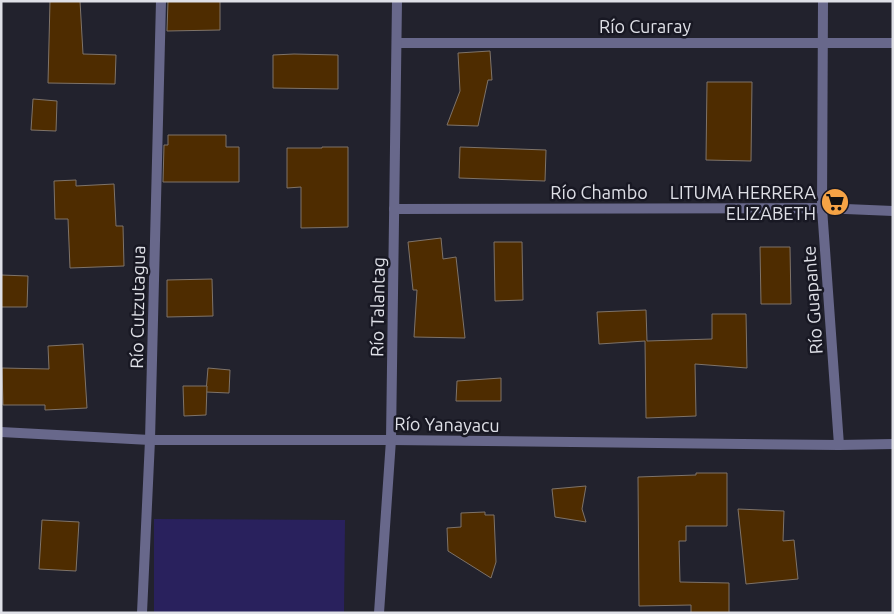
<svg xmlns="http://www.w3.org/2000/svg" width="894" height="614" viewBox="0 0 894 614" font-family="Ubuntu,sans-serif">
<rect width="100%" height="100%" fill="#22222d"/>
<path fill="#29215d" d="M 154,519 L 345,520 L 344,613 L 154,613 Z"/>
<g fill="#4e2c00" stroke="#7e7369">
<path d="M 50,1 L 80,1 L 83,54 L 116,55 L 115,84 L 48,83 Z"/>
<path d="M 168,1 L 220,1 L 220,30 L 167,31 Z"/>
<path d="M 490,51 L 492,80 L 488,80 L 478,126 L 447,125 L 460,91 L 458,53 Z"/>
<path d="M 294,54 L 338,55 L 338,89 L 273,88 L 273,55 Z"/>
<path d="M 707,82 L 752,82 L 751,161 L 706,160 Z"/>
<path d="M 33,99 L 57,101 L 56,131 L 31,130 Z"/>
<path d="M 168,135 L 226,135 L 226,147 L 239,147 L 239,182 L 163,182 L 164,145 L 168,145 Z"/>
<path d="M 322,147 L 348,147 L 348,227 L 301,228 L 301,187 L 287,188 L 287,148 L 322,148 Z"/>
<path d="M 460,147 L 546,150 L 545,181 L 459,178 Z"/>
<path d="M 76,180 L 76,186 L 114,184 L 116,226 L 123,226 L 124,266 L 70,268 L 68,219 L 55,219 L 54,181 Z"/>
<path d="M 441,238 L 443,259 L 456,257 L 465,338 L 414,337 L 417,290 L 413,290 L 408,242 Z"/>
<path d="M 494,242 L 522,242 L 523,300 L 495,301 Z"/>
<path d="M 760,247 L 790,247 L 791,304 L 761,304 Z"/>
<path d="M 1,275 L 28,276 L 27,307 L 1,307 Z"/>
<path d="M 212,279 L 213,316 L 167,317 L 167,280 Z"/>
<path d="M 646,310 L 647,341 L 712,339 L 712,314 L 746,314 L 747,368 L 695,364 L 696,416 L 646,418 L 645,341 L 599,344 L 597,312 Z"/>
<path d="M 83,344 L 87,408 L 45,410 L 45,405 L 3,405 L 2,368 L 49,369 L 48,346 Z"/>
<path d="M 208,368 L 230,370 L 229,393 L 206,392 Z"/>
<path d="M 501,378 L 501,401 L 456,401 L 457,381 Z"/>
<path d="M 183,386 L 207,386 L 206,415 L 184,416 Z"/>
<path d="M 696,473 L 727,473 L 727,526 L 686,526 L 686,541 L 679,541 L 680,582 L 729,583 L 729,613 L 691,613 L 691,605 L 639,606 L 638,477 L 696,475 Z"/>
<path d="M 586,486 L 582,509 L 586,522 L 555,517 L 552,489 Z"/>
<path d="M 738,509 L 784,511 L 783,541 L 794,540 L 798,579 L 746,584 Z"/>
<path d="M 485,512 L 485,515 L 494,515 L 496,562 L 491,578 L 448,551 L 447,528 L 461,527 L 461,513 Z"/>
<path d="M 42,520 L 79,522 L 76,571 L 39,569 Z"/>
</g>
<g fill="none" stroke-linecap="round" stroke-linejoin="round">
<g stroke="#68688b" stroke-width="10">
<path d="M 823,1 L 822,208 L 839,445"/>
<path d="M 397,43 L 893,43"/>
<path d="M 394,209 L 822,208 L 893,211"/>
<path d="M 1,432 L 150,440 L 391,440 L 839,445 L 893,444"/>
<path d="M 142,613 L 150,440 L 161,1"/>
<path d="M 379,613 L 391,440 L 397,1"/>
</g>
</g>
<defs>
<symbol id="supermarket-disc" viewBox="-11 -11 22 22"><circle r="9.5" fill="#f5a345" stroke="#181823"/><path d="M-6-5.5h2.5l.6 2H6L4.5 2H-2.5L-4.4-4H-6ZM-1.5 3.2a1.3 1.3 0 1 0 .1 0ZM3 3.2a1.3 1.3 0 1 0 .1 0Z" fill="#111"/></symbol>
</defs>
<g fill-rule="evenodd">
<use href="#supermarket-disc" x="819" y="186" width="32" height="32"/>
</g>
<g text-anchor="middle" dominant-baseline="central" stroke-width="5" stroke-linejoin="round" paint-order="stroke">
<g font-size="18" fill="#dfe0e7" stroke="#181823">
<text x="645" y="26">Río Curaray</text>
<text x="599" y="192">Río Chambo</text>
<text transform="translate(812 300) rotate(-94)">Río Guapante</text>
<text transform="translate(137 307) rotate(-89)">Río Cutzutagua</text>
<text transform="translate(377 307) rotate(-89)">Río Talantag</text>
<text transform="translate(447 424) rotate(1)">Río Yanayacu</text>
</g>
<g font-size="18" fill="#dfe0e7" stroke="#181823" text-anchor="end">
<text x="816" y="192">LITUMA HERRERA<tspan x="816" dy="21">ELIZABETH</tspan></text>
</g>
</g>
<rect width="894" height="614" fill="none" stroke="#dfe0e7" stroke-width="5"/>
</svg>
